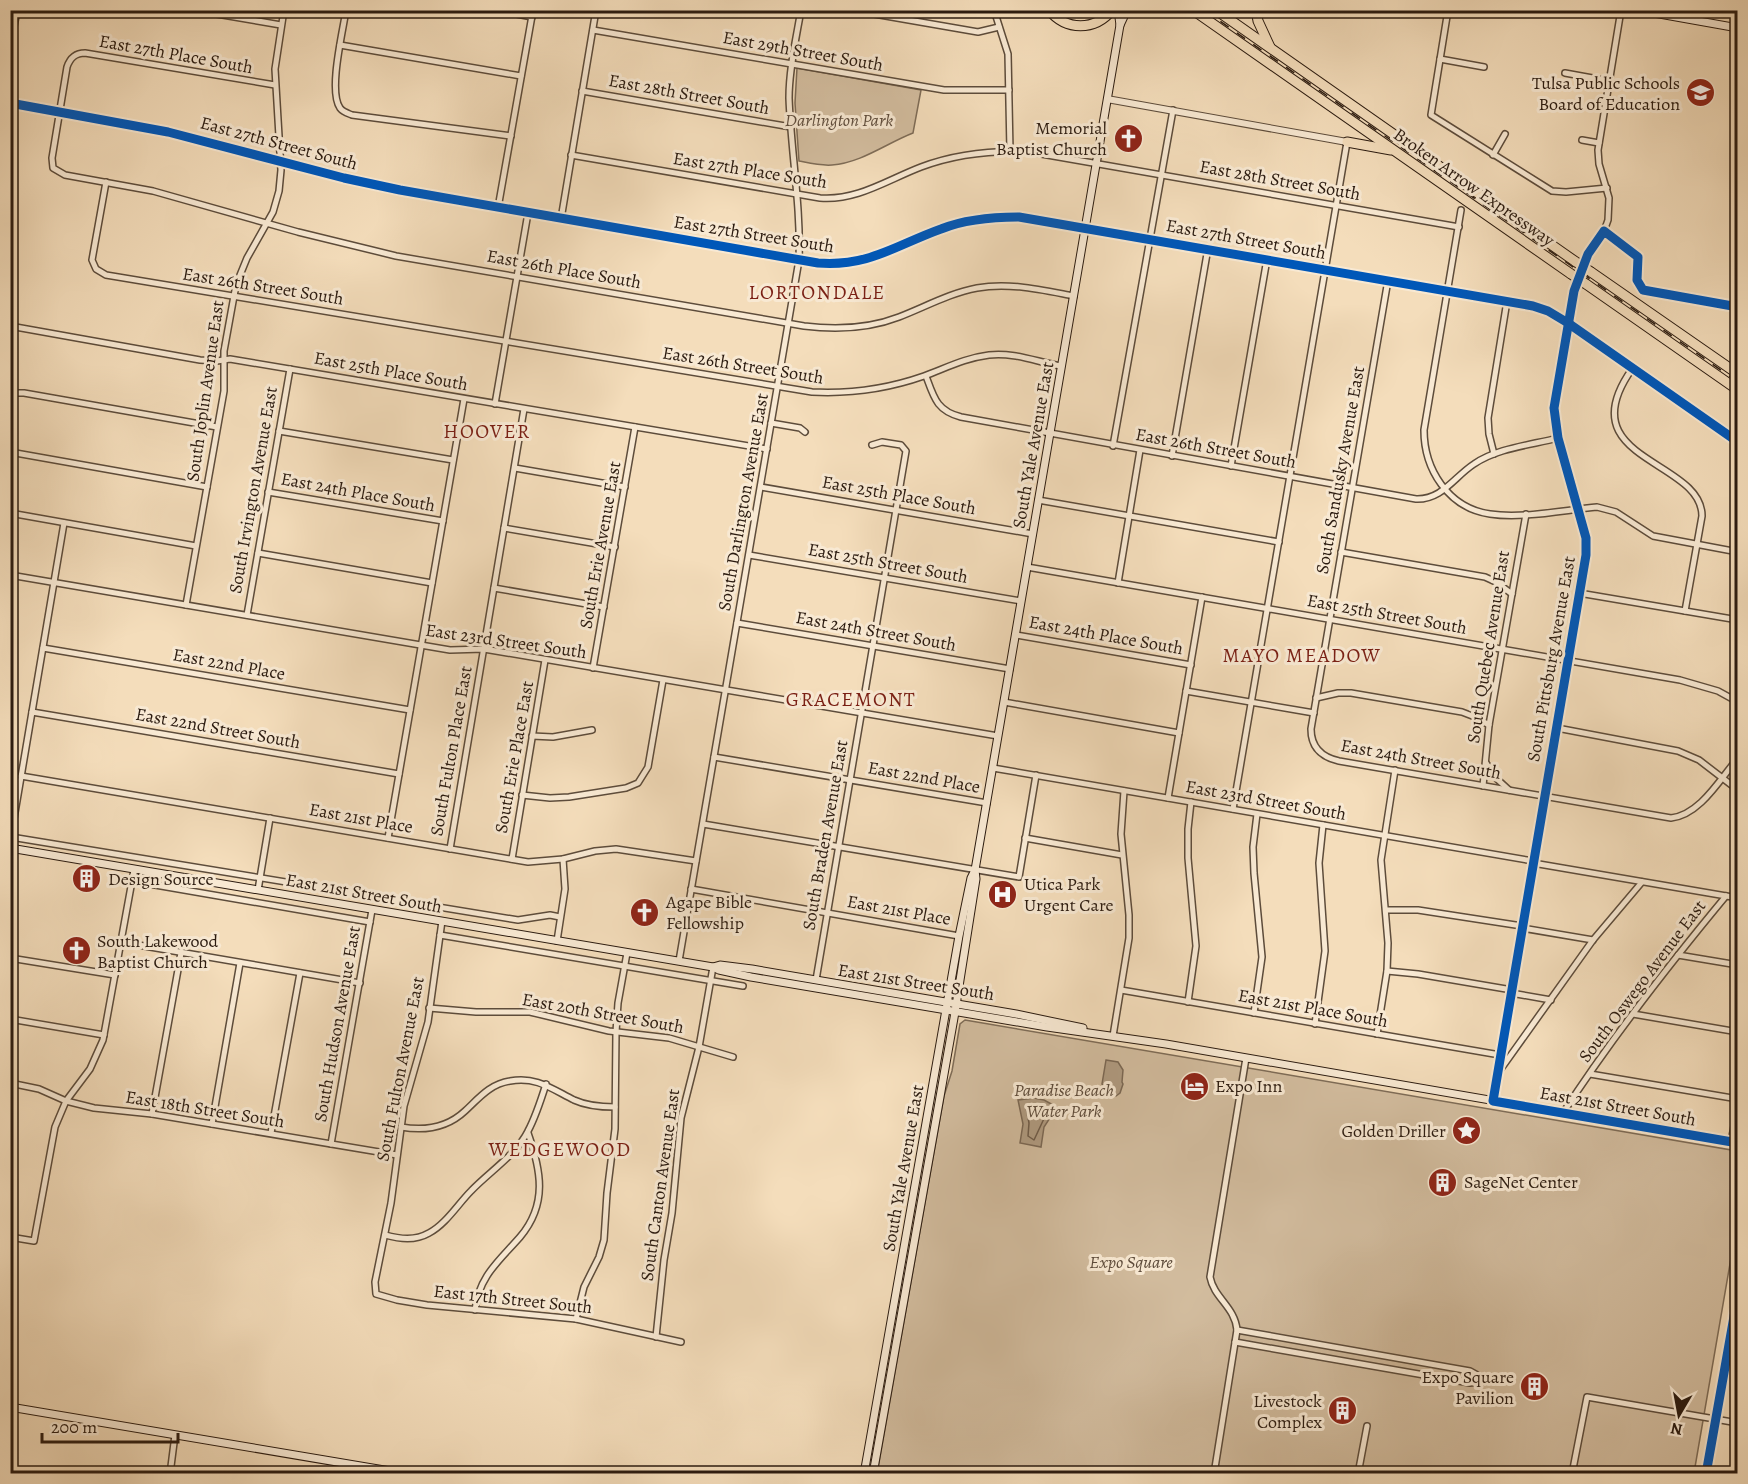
<svg xmlns="http://www.w3.org/2000/svg" width="1748" height="1484" viewBox="0 0 1748 1484" font-family="Alegreya,serif">
<rect width="100%" height="100%" fill="#f4ddbb"/>
<filter id="stains"><feTurbulence type="fractalNoise" baseFrequency=".00333" numOctaves="4"/><feColorMatrix values="0 0 0 0 .2 0 0 0 0 .09 0 0 0 0 .02 0 0 0 .5 -.17"/></filter>
<radialGradient id="worn" r=".72"><stop offset=".6" stop-color="#630" stop-opacity="0"/><stop offset="1" stop-color="#630" stop-opacity=".3"/></radialGradient>
<g fill="#d2bc9e" stroke="#7e6c57" stroke-width="1.5">
<path d="M 797,68 L 921,90 L 913,133 C 887,143 861,163 832,165 C 821,166 809,163 799,161 L 795,103 Z"/>
<path d="M 965,1020 L 1737,1151 L 1737,1223 L 1694,1473 L 877,1474 L 944,1096 L 952,1071 L 960,1024 Z"/>
</g>
<g fill="#b09b81" stroke="#7b6854" stroke-width="1.5">
<path d="M 1106,1060 L 1118,1062 L 1123,1070 L 1122,1082 L 1123,1084 L 1120,1093 L 1116,1096 L 1109,1094 L 1102,1084 Z"/>
<path d="M 1034,1098 L 1044,1100 L 1057,1107 L 1044,1127 L 1041,1147 L 1020,1143 L 1023,1124 L 1018,1100 Z"/>
</g>
<g fill="none" stroke-linecap="round" stroke-linejoin="round">
<path stroke="#6e5b48" stroke-width="1.5" d="M 1029,1104 L 1042,1106 L 1048,1110 L 1034,1140 L 1028,1136 L 1029,1123 L 1026,1107 Z"/>
<defs>
<g id="minor">
<path d="M 193,10 L 281,25"/>
<path d="M 346,10 C 343,31 328,91 340,108 C 343,112 347,113 352,115 L 511,136"/>
<path d="M 496,10 L 532,17"/>
<path d="M 851,10 L 978,32 L 999,27"/>
<path d="M 994,10 L 1008,54 L 1010,151"/>
<path d="M 1448,10 L 1431,115 L 1552,191 L 1566,192 L 1607,188"/>
<path d="M 1567,10 L 1582,13 L 1583,10"/>
<path d="M 593,30 L 944,90 L 1009,90"/>
<path d="M 340,45 L 521,76"/>
<path d="M 10,47 L 17,11"/>
<path d="M 1440,59 L 1484,67"/>
<path d="M 1565,73 L 1609,81"/>
<path d="M 275,85 L 85,53 C 75,53 70,58 67,67 L 52,158 L 53,168 L 65,175 L 153,191 L 298,232 L 396,256 L 804,326 C 836,330 868,329 899,317 C 925,307 950,293 977,288 C 1009,282 1042,290 1074,296"/>
<path d="M 582,91 L 791,127"/>
<path d="M 10,103 L 168,132 L 344,178 L 400,190 L 818,263 C 869,267 896,245 941,229 C 966,219 993,217 1019,217 L 1533,306 L 1548,311 L 1568,323 L 1738,442"/>
<path d="M 1582,140 L 1599,143"/>
<path d="M 571,155 L 820,198 C 857,201 887,180 921,167 C 956,154 992,150 1030,152 L 1459,227"/>
<path d="M 1493,155 L 1505,134"/>
<path d="M 106,182 L 92,260 L 96,269 L 106,275 L 812,392 C 851,394 887,389 924,376 C 946,368 965,358 989,355 C 1014,352 1037,362 1061,366"/>
<path d="M 498,208 L 533,10"/>
<path d="M 1461,210 L 1424,430 C 1424,469 1448,508 1490,514 C 1522,519 1564,510 1597,507 L 1616,512 L 1653,536 L 1738,552"/>
<path d="M 561,219 L 596,10"/>
<path d="M 1604,231 L 1638,257 L 1637,280 L 1643,290 L 1738,307"/>
<path d="M 1388,280 L 1311,729 C 1311,747 1321,757 1339,761 L 1671,818 C 1700,815 1720,779 1738,758"/>
<path d="M 10,326 L 200,360 L 217,361 L 230,359 L 767,449"/>
<path d="M 1632,369 C 1567,461 1702,459 1702,516 L 1685,611"/>
<path d="M 926,376 C 934,398 937,411 961,417 L 1416,499 C 1442,500 1454,477 1474,464 C 1497,448 1531,445 1558,438"/>
<path d="M 10,398 L 17,393 L 24,393 L 217,427"/>
<path d="M 495,404 L 528,213"/>
<path d="M 771,423 L 800,428 L 805,432"/>
<path d="M 279,431 L 453,460"/>
<path d="M 1113,446 L 1173,110"/>
<path d="M 10,452 L 207,487"/>
<path d="M 1494,454 L 1489,434 L 1488,418 L 1507,301"/>
<path d="M 1172,456 L 1208,248"/>
<path d="M 1231,466 L 1267,259"/>
<path d="M 515,468 L 625,487"/>
<path d="M 761,487 L 1033,534"/>
<path d="M 268,492 L 443,521"/>
<path d="M 1038,500 L 1279,542"/>
<path d="M 10,513 L 196,546"/>
<path d="M 504,528 L 615,547"/>
<path d="M 1341,552 L 1485,577 L 1496,582 L 1512,594"/>
<path d="M 258,553 L 432,583"/>
<path d="M 749,555 L 1021,601"/>
<path d="M 1027,567 L 1680,680 L 1718,691 L 1738,702"/>
<path d="M 10,575 L 450,650 L 484,649 L 998,736"/>
<path d="M 1118,583 L 1140,450"/>
<path d="M 494,588 L 604,607"/>
<path d="M 1579,593 L 1738,620"/>
<path d="M 186,605 L 224,391 L 224,351 L 236,285 L 247,258 L 273,212 L 279,191 L 281,170 L 275,69 L 284,10"/>
<path d="M 247,615 L 290,369"/>
<path d="M 737,623 L 1010,669"/>
<path d="M 1016,635 L 1191,665"/>
<path d="M 43,648 L 410,710"/>
<path d="M 593,668 L 635,427"/>
<path d="M 1186,691 L 1314,713"/>
<path d="M 1316,698 L 1338,693 L 1351,693 L 1462,712 L 1475,717 L 1489,725"/>
<path d="M 1004,702 L 1179,733"/>
<path d="M 32,712 L 399,774"/>
<path d="M 1557,728 L 1678,751 L 1699,760 L 1738,790"/>
<path d="M 532,736 L 553,737 L 592,730"/>
<path d="M 714,757 L 987,803"/>
<path d="M 1486,763 L 1497,779 L 1509,790"/>
<path d="M 993,768 L 1533,861"/>
<path d="M 21,776 L 528,862 L 563,859 L 595,851 L 616,849 L 696,861"/>
<path d="M 1483,786 L 1489,725 L 1526,514"/>
<path d="M 522,795 L 550,798 L 569,797 L 626,788 L 638,783 L 648,767 L 663,680"/>
<path d="M 1168,798 L 1202,597"/>
<path d="M 1233,809 L 1347,142"/>
<path d="M 703,824 L 1019,877 L 1036,775"/>
<path d="M 11,837 L 518,920 L 550,915 L 560,917"/>
<path d="M 388,838 L 464,399"/>
<path d="M 1025,838 L 1122,855"/>
<path d="M 10,842 L 64,523"/>
<path d="M 450,849 L 524,409"/>
<path d="M 512,859 L 545,660"/>
<path d="M 1533,863 L 1738,898"/>
<path d="M 132,881 L 370,922"/>
<path d="M 691,889 L 959,936"/>
<path d="M 258,890 L 270,818"/>
<path d="M 1386,910 L 1418,910 L 1522,926"/>
<path d="M 442,921 L 428,1022 L 404,1106 L 391,1203 L 375,1282 L 376,1294 L 397,1300 L 427,1305 L 576,1319 L 681,1342"/>
<path d="M 1522,928 L 1593,940"/>
<path d="M 440,935 L 743,986"/>
<path d="M 557,941 L 565,889 L 563,859"/>
<path d="M 121,942 L 360,983"/>
<path d="M 1678,955 L 1738,965"/>
<path d="M 10,958 L 115,975"/>
<path d="M 679,961 L 799,260 C 801,206 791,152 789,98 C 789,69 796,39 801,10"/>
<path d="M 1387,971 L 1418,974 L 1512,990"/>
<path d="M 816,980 L 906,451 L 901,445 L 882,442 L 872,445"/>
<path d="M 1121,990 L 1500,1055"/>
<path d="M 1511,993 L 1551,1000"/>
<path d="M 1188,1002 L 1196,946 L 1188,858 L 1188,829 L 1191,802"/>
<path d="M 429,1008 L 476,1012 L 530,1012 L 609,1031 L 669,1038 L 733,1057"/>
<path d="M 1254,1013 L 1262,957 L 1254,873 L 1253,847 L 1257,814"/>
<path d="M 1633,1014 L 1738,1032"/>
<path d="M 10,1019 L 104,1035"/>
<path d="M 1315,1024 L 1325,951 L 1319,863 L 1323,825"/>
<path d="M 1377,1034 L 1387,971 L 1388,943 L 1381,860 L 1395,770"/>
<path d="M 1113,1036 L 1129,938 L 1129,915 L 1121,834 L 1124,791"/>
<path d="M 1498,1073 L 1593,940 L 1642,882"/>
<path d="M 1590,1074 L 1738,1099"/>
<path d="M 10,1083 L 39,1089 L 66,1101 L 94,1108 L 152,1114 L 397,1155"/>
<path d="M 1493,1101 L 1586,555 L 1586,538 L 1558,438 L 1554,408 L 1574,291 L 1588,254 L 1604,231 L 1608,220 L 1609,198 L 1599,164 L 1598,150 L 1621,10"/>
<path d="M 1563,1113 C 1612,1037 1668,966 1726,896"/>
<path d="M 152,1114 L 181,953"/>
<path d="M 212,1124 L 240,963"/>
<path d="M 401,1127 C 424,1131 447,1128 465,1111 C 479,1098 490,1084 510,1081 C 536,1076 552,1089 574,1100 C 587,1106 601,1107 615,1107"/>
<path d="M 271,1133 L 300,973"/>
<path d="M 1731,1142 L 1738,1105"/>
<path d="M 331,1144 L 372,910"/>
<path d="M 385,1235 C 400,1239 415,1241 429,1233 C 446,1224 458,1204 471,1191 C 489,1172 516,1155 528,1131 C 536,1116 541,1100 546,1084"/>
<path d="M 10,1237 L 34,1241 L 55,1127 L 66,1101 L 90,1069 L 103,1040 L 134,870"/>
<path d="M 475,1310 C 479,1276 499,1261 520,1237 C 548,1204 541,1170 528,1133"/>
<path d="M 576,1319 L 584,1287 L 599,1257 L 604,1240 L 607,1193 L 615,1129 L 616,1032 L 618,1003 L 627,953"/>
<path d="M 1237,1330 L 1470,1371 L 1488,1381"/>
<path d="M 656,1337 L 664,1260 L 672,1213 L 681,1118 L 699,1047 L 713,967"/>
<path d="M 1235,1342 L 1470,1383 L 1488,1381"/>
<path d="M 170,1474 L 175,1435"/>
<path d="M 1214,1474 L 1237,1330 C 1235,1307 1214,1298 1210,1277 L 1246,1058"/>
<path d="M 1358,1474 L 1367,1426"/>
<path d="M 1572,1474 L 1587,1397 L 1738,1423"/>
<path d="M 1706,1474 L 1738,1294"/>
</g>
<path id="tertiary" d="M 1107,99 L 1347,142"/>
<g id="secondary">
<path d="M 1637,10 L 1738,28"/>
<path d="M 1120,25 L 1127,10"/>
<path d="M 10,848 L 713,967 L 719,970 L 751,977 L 1047,1027 L 1166,1044 L 1738,1143"/>
<path d="M 713,967 L 720,965 L 752,969 L 1016,1014 L 1083,1028"/>
<path d="M 10,1407 L 408,1474"/>
<path d="M 864,1474 L 959,936 L 971,878 L 975,870"/>
<path d="M 873,1474 L 954,1018 L 976,879 L 975,870 L 1120,25 L 1118,10"/>
</g>
<g id="motorway">
<path d="M 1049,10 C 1066,31 1095,31 1112,10"/>
<path d="M 1193,10 L 1571,274"/>
<path d="M 1216,10 L 1576,262"/>
<path d="M 1256,10 L 1258,21 L 1270,47"/>
<path d="M 1347,142 L 1391,150"/>
<path d="M 1591,272 L 1738,374"/>
<path d="M 1586,284 L 1738,390"/>
</g>
</defs>
<use href="#minor" stroke="#5d4c3b" stroke-width="8"/>
<use href="#tertiary" stroke="#5d4c3b" stroke-width="8"/>
<use href="#secondary" stroke="#2b1b10" stroke-width="9"/>
<use href="#motorway" stroke="#2b1b10" stroke-width="11"/>
<use href="#minor" stroke="#f8e9d3" stroke-width="5"/>
<use href="#tertiary" stroke="#f8e9d3" stroke-width="6"/>
<use href="#secondary" stroke="#f8e9d3" stroke-width="7"/>
<use href="#motorway" stroke="#f4ddbb" stroke-width="9"/>
<path stroke="#2b1b10" stroke-width="1.5" stroke-dasharray="10 10" stroke-linecap="butt" d="M 1204,10 L 1738,382"/>
<defs>
<g id="motorway-bridge">
<path d="M 1576,262 L 1591,272"/>
<path d="M 1571,274 L 1586,284"/>
</g>
</defs>
<use href="#motorway-bridge" stroke="#2b1b10" stroke-width="11" stroke-linecap="butt"/>
<use href="#motorway-bridge" stroke="#f4ddbb" stroke-width="9"/>
<defs>
<g id="cycleway">
<path d="M 10,103 L 168,132 L 344,178 L 400,190 L 818,263 C 869,267 896,245 941,229 C 966,219 993,217 1019,217 L 1533,306 L 1548,311 L 1568,323 L 1738,442"/>
<path d="M 1738,307 L 1643,290 L 1637,280 L 1638,257 L 1604,231 L 1588,254 L 1574,291 L 1554,408 L 1558,438 L 1586,538 L 1586,555 L 1493,1101 L 1738,1143"/>
<path d="M 1706,1474 L 1738,1294"/>
</g>
</defs>
<use href="#cycleway" stroke="#f8e9d3" stroke-width="13"/>
<use href="#cycleway" stroke="#0057b8" stroke-width="9"/>
</g>
<defs>
<symbol id="school-disc" viewBox="-11 -11 22 22"><circle r="9.5" fill="#8f2418" stroke="#f8e9d3"/><path d="M0-5L7-2L0 1L-7-2ZM-4 1L0 2.5L4 1V4Q0 6-4 4Z" fill="#fff"/></symbol>
<symbol id="church-disc" viewBox="-11 -11 22 22"><circle r="9.5" fill="#8f2418" stroke="#f8e9d3"/><path d="M-1.2-6h2.4v3.5h3.3v2.4h-3.3V6h-2.4V-.1h-3.3v-2.4h3.3Z" fill="#fff"/></symbol>
<symbol id="building-disc" viewBox="-11 -11 22 22"><circle r="9.5" fill="#8f2418" stroke="#f8e9d3"/><path d="M-4-6H4V6H1V3H-1V6H-4ZM-2.5-4.3h1.7v1.8h-1.7ZM.8-4.3h1.7v1.8H.8ZM-2.5-1h1.7V.8h-1.7ZM.8-1h1.7V.8H.8Z" fill="#fff"/></symbol>
<symbol id="hospital-disc" viewBox="-11 -11 22 22"><circle r="9.5" fill="#8f2418" stroke="#f8e9d3"/><path d="M-5-5h3v3.5h4V-5h3V5h-3V1.5h-4V5h-3Z" fill="#fff"/></symbol>
<symbol id="hotel-disc" viewBox="-11 -11 22 22"><circle r="9.5" fill="#8f2418" stroke="#f8e9d3"/><path d="M-6-4.5h1.5V1H6V5H4.5V3h-9V5H-6ZM-4 0a1.8 1.8 0 1 1 3.6 0ZM.5 0V-2.5h3Q6-2.5 6 0Z" fill="#fff"/></symbol>
<symbol id="sight-disc" viewBox="-11 -11 22 22"><circle r="9.5" fill="#8f2418" stroke="#f8e9d3"/><path d="M0-6L1.8-2.2L6-1.7L2.9 1.2L3.7 5.4L0 3.3L-3.7 5.4L-2.9 1.2L-6-1.7L-1.8-2.2Z" fill="#fff"/></symbol>
</defs>
<g fill-rule="evenodd">
<use href="#school-disc" x="1684" y="76" width="33" height="33"/>
<use href="#church-disc" x="1112" y="122" width="33" height="33"/>
<use href="#building-disc" x="70" y="862" width="33" height="33"/>
<use href="#hospital-disc" x="986" y="878" width="33" height="33"/>
<use href="#church-disc" x="628" y="896" width="33" height="33"/>
<use href="#church-disc" x="60" y="934" width="33" height="33"/>
<use href="#hotel-disc" x="1178" y="1070" width="33" height="33"/>
<use href="#sight-disc" x="1450" y="1114" width="33" height="33"/>
<use href="#building-disc" x="1426" y="1166" width="33" height="33"/>
<use href="#building-disc" x="1518" y="1370" width="33" height="33"/>
<use href="#building-disc" x="1326" y="1394" width="33" height="33"/>
</g>
<g text-anchor="middle" dominant-baseline="central" stroke-width="6" stroke-linejoin="round" paint-order="stroke">
<g font-size="18" fill="#2b1b10" stroke="#f8e9d3">
<text transform="translate(803 51) rotate(10)">East 29th Street South</text>
<text transform="translate(176 54) rotate(10)">East 27th Place South</text>
<text transform="translate(689 94) rotate(10)">East 28th Street South</text>
<text transform="translate(279 143) rotate(15)">East 27th Street South</text>
<text transform="translate(750 170) rotate(9)">East 27th Place South</text>
<text transform="translate(1280 180) rotate(10)">East 28th Street South</text>
<text transform="translate(1474 187) rotate(35)">Broken Arrow Expressway</text>
<text transform="translate(754 234) rotate(9)">East 27th Street South</text>
<text transform="translate(1246 239) rotate(10)">East 27th Street South</text>
<text transform="translate(564 269) rotate(10)">East 26th Place South</text>
<text transform="translate(263 286) rotate(9)">East 26th Street South</text>
<text transform="translate(743 365) rotate(9)">East 26th Street South</text>
<text transform="translate(391 371) rotate(10)">East 25th Place South</text>
<text transform="translate(205 391) rotate(-82)">South Joplin Avenue East</text>
<text transform="translate(1033 445) rotate(-80)">South Yale Avenue East</text>
<text transform="translate(1216 448) rotate(10)">East 26th Street South</text>
<text transform="translate(1340 470) rotate(-80)">South Sandusky Avenue East</text>
<text transform="translate(253 490) rotate(-80)">South Irvington Avenue East</text>
<text transform="translate(358 492) rotate(10)">East 24th Place South</text>
<text transform="translate(899 495) rotate(10)">East 25th Place South</text>
<text transform="translate(743 502) rotate(-80)">South Darlington Avenue East</text>
<text transform="translate(600 545) rotate(-80)">South Erie Avenue East</text>
<text transform="translate(888 563) rotate(10)">East 25th Street South</text>
<text transform="translate(1387 614) rotate(10)">East 25th Street South</text>
<text transform="translate(876 631) rotate(10)">East 24th Street South</text>
<text transform="translate(1106 635) rotate(10)">East 24th Place South</text>
<text transform="translate(506 641) rotate(8)">East 23rd Street South</text>
<text transform="translate(1488 647) rotate(-81)">South Quebec Avenue East</text>
<text transform="translate(1551 659) rotate(-80)">South Pittsburg Avenue East</text>
<text transform="translate(229 664) rotate(10)">East 22nd Place</text>
<text transform="translate(218 728) rotate(10)">East 22nd Street South</text>
<text transform="translate(451 751) rotate(-80)">South Fulton Place East</text>
<text transform="translate(514 757) rotate(-80)">South Erie Place East</text>
<text transform="translate(1421 759) rotate(10)">East 24th Street South</text>
<text transform="translate(924 777) rotate(10)">East 22nd Place</text>
<text transform="translate(1266 800) rotate(10)">East 23rd Street South</text>
<text transform="translate(361 818) rotate(10)">East 21st Place</text>
<text transform="translate(825 835) rotate(-80)">South Braden Avenue East</text>
<text transform="translate(364 893) rotate(10)">East 21st Street South</text>
<text transform="translate(899 910) rotate(10)">East 21st Place</text>
<text transform="translate(1642 981) rotate(-53)">South Oswego Avenue East</text>
<text transform="translate(916 982) rotate(9)">East 21st Street South</text>
<text transform="translate(1313 1008) rotate(10)">East 21st Place South</text>
<text transform="translate(603 1013) rotate(10)">East 20th Street South</text>
<text transform="translate(337 1024) rotate(-80)">South Hudson Avenue East</text>
<text transform="translate(400 1069) rotate(-79)">South Fulton Avenue East</text>
<text transform="translate(1618 1106) rotate(10)">East 21st Street South</text>
<text transform="translate(205 1109) rotate(9)">East 18th Street South</text>
<text transform="translate(903 1168) rotate(-80)">South Yale Avenue East</text>
<text transform="translate(660 1185) rotate(-82)">South Canton Avenue East</text>
<text transform="translate(513 1299) rotate(6)">East 17th Street South</text>
</g>
<g font-size="18" fill="#2b1b10" stroke="#f8e9d3" text-anchor="start">
<text x="1680" y="83" text-anchor="end">Tulsa Public Schools<tspan x="1680" dy="21">Board of Education</tspan></text>
<text x="1107" y="128" text-anchor="end">Memorial<tspan x="1107" dy="21">Baptist Church</tspan></text>
<text x="108" y="879">Design Source</text>
<text x="1024" y="884">Utica Park<tspan x="1024" dy="21">Urgent Care</tspan></text>
<text x="666" y="902">Agape Bible<tspan x="666" dy="21">Fellowship</tspan></text>
<text x="97" y="941">South Lakewood<tspan x="97" dy="21">Baptist Church</tspan></text>
<text x="1215" y="1086">Expo Inn</text>
<text x="1446" y="1131" text-anchor="end">Golden Driller</text>
<text x="1464" y="1182">SageNet Center</text>
<text x="1514" y="1377" text-anchor="end">Expo Square<tspan x="1514" dy="21">Pavilion</tspan></text>
<text x="1322" y="1401" text-anchor="end">Livestock<tspan x="1322" dy="21">Complex</tspan></text>
</g>
<g font-size="18" font-style="italic" fill="#5d4b3b" stroke="#f8e9d3">
<text x="839" y="120">Darlington Park</text>
<text x="1064" y="1090">Paradise Beach<tspan x="1064" dy="21">Water Park</tspan></text>
<text x="1131" y="1262">Expo Square</text>
</g>
<g font-size="20" letter-spacing="1.5" fill="#7a1f14" stroke="#f8e9d3">
<text x="817" y="292">LORTONDALE</text>
<text x="487" y="431">HOOVER</text>
<text x="1302" y="655">MAYO MEADOW</text>
<text x="851" y="699">GRACEMONT</text>
<text x="560" y="1149">WEDGEWOOD</text>
</g>
</g>
<rect width="1748" height="1484" fill="none" stroke="#f4ddbb" stroke-width="36"/>
<rect x="12" y="12" width="1724" height="1460" fill="none" stroke="#2b1b10" stroke-width="3"/>
<rect x="18" y="18" width="1712" height="1448" fill="none" stroke="#2b1b10" stroke-width="1.5"/>
<g transform="translate(1679 1415) rotate(190)" stroke="#f8e9d3" stroke-width="4.5" paint-order="stroke">
<path d="M0-4.5L10 22L0 15L-10 22Z" fill="#2b1b10"/>
<text y="-9" font-size="16" font-weight="bold" text-anchor="middle" fill="#2b1b10">N</text>
</g>
<path d="M42 1433v9h136v-9" fill="none" stroke="#2b1b10" stroke-width="3"/>
<text x="51" y="1433" font-size="18" fill="#2b1b10" stroke="#f8e9d3" stroke-width="4.5" paint-order="stroke">200 m</text>
<rect width="100%" height="100%" filter="url(#stains)"/>
<rect width="100%" height="100%" fill="url(#worn)"/>
</svg>
